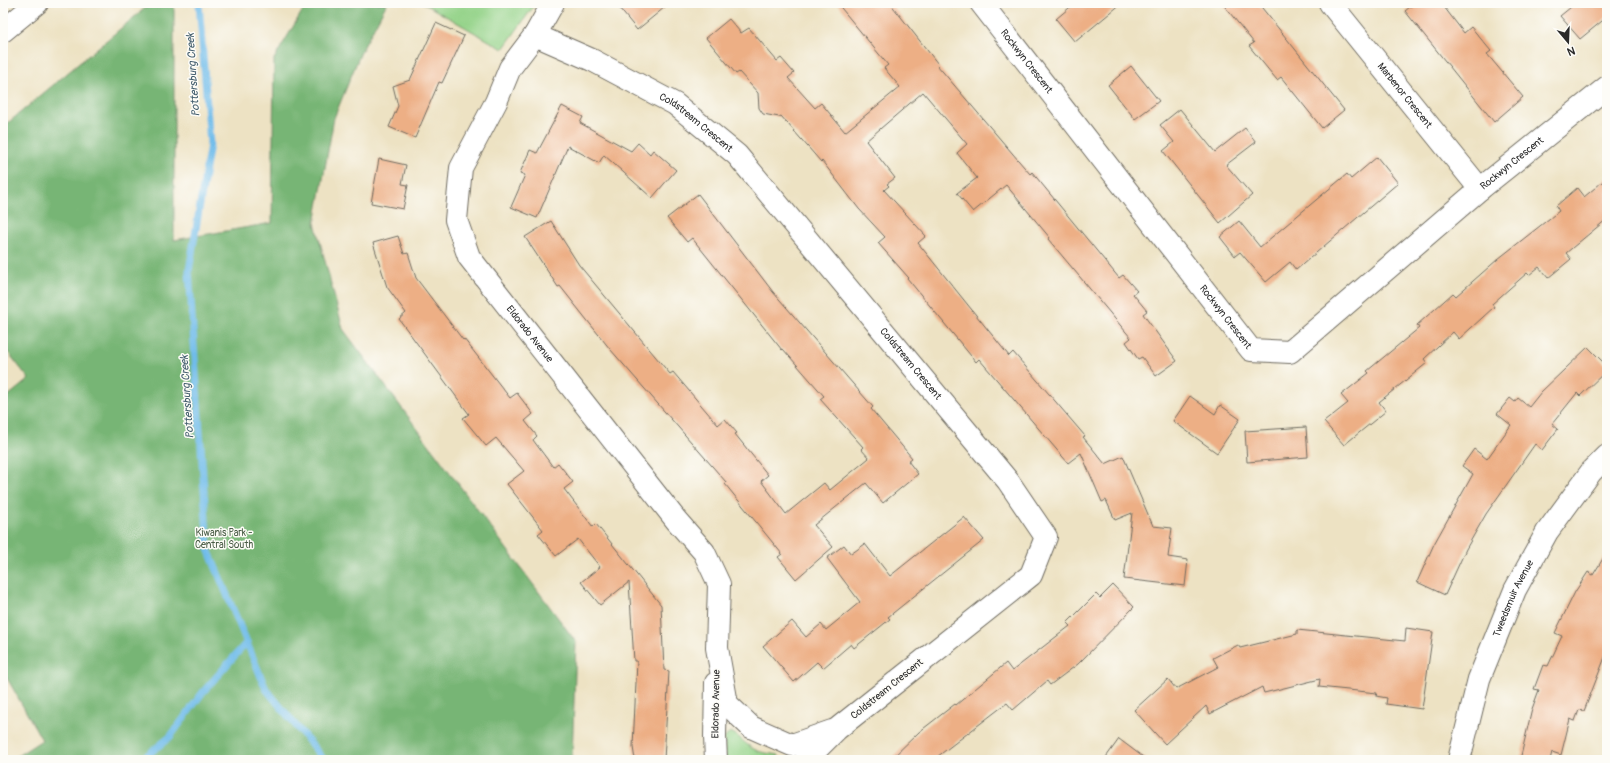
<svg xmlns="http://www.w3.org/2000/svg" width="1610" height="763" viewBox="0 0 1610 763" font-family="Pangolin,sans-serif">
<rect width="100%" height="100%" fill="#fdfcf7"/>
<filter id="ink" filterUnits="userSpaceOnUse"><feTurbulence type="fractalNoise" baseFrequency=".025" numOctaves="2"/><feDisplacementMap in="SourceGraphic" scale="8" xChannelSelector="R" yChannelSelector="G"/><feConvolveMatrix kernelMatrix="1 2 1 2 8 2 1 2 1" color-interpolation-filters="sRGB"/></filter>
<filter id="wash" filterUnits="userSpaceOnUse"><feTurbulence type="fractalNoise" baseFrequency=".012" numOctaves="4" result="noise"/><feDisplacementMap in="SourceGraphic" scale="16" xChannelSelector="R" yChannelSelector="G"/><feGaussianBlur stdDeviation="0.9" result="paint"/><feColorMatrix in="noise" values="0 0 0 0 0 0 0 0 0 0 0 0 0 0 0 0 0 1.4 0 .05"/><feComposite in="paint" operator="in"/></filter>
<g filter="url(#wash)">
<rect width="100%" height="100%" fill="#ede2c3"/>
<g fill="#94d389" stroke="#607f5a">
<path d="M 423,3 L 536,3 L 503,49 Z"/>
<path d="M 730,732 C 738,735 741,740 748,745 C 757,753 767,753 778,755 L 781,760 L 725,760 L 724,739 Z"/>
</g>
<path fill="#77b575" stroke="#517050" d="M 151,3 L 174,3 L 174,240 L 272,223 L 274,59 L 307,3 L 387,3 L 361,52 L 334,118 L 315,223 L 343,329 L 576,642 L 572,760 L 11,760 L 42,740 L 3,671 L 3,400 L 29,379 L 3,346 L 3,127 Z"/>
<g fill="none" stroke-linecap="round" stroke-linejoin="round">
<g stroke="#70bcea" stroke-width="7">
<path d="M 199,3 L 210,144 L 189,271 L 208,549 L 266,689 L 324,760"/>
<path d="M 141,760 L 170,737 L 203,692 L 247,642"/>
</g>
</g>
<g id="blocks">
<g fill="#edaf85">
<path d="M 615,3 L 670,3 L 637,30 Z"/>
<path d="M 837,3 L 890,3 L 938,64 L 937,65 L 1030,174 L 1032,172 L 1119,278 L 1123,275 L 1137,291 L 1133,294 L 1147,311 L 1143,314 L 1177,361 L 1156,376 L 1142,357 L 1138,359 L 1126,342 L 1131,338 L 1048,239 L 1050,238 L 1006,185 L 973,212 L 957,193 L 977,178 L 957,153 L 967,144 L 923,92 L 866,141 L 895,178 L 887,184 L 889,186 L 884,190 L 926,236 L 918,243 L 1009,356 L 1013,352 L 1085,436 L 1083,437 L 1105,464 L 1123,456 L 1153,526 L 1172,528 L 1168,557 L 1188,560 L 1185,586 L 1124,579 L 1132,513 L 1115,520 L 1106,500 L 1102,502 L 1081,453 L 1068,463 L 979,359 L 976,362 L 907,278 L 908,277 L 878,243 L 885,237 L 859,209 L 822,161 L 821,162 L 781,116 L 779,117 L 763,114 L 759,108 L 758,93 L 739,72 L 736,74 L 706,38 L 729,19 L 741,33 L 749,28 L 777,61 L 781,58 L 794,73 L 788,78 L 815,108 L 821,103 L 845,132 L 900,87 L 884,68 L 888,65 Z"/>
<path d="M 1075,3 L 1122,3 L 1075,42 L 1056,19 Z"/>
<path d="M 1222,3 L 1258,3 L 1344,110 L 1322,128 L 1281,77 L 1277,80 L 1249,46 L 1254,43 Z"/>
<path d="M 1415,3 L 1441,3 L 1464,33 L 1471,27 L 1491,51 L 1487,54 L 1523,97 L 1494,122 L 1405,11 Z"/>
<path d="M 1576,3 L 1607,3 L 1607,17 L 1580,39 L 1560,16 Z"/>
<path d="M 436,23 L 464,36 L 442,83 L 439,82 L 415,138 L 389,127 L 398,106 L 393,86 L 410,80 Z"/>
<path d="M 1131,66 L 1159,101 L 1135,119 L 1108,85 Z"/>
<path d="M 562,106 L 583,117 L 580,123 L 631,151 L 638,143 L 650,154 L 653,150 L 676,170 L 652,198 L 604,155 L 599,163 L 568,146 L 537,218 L 511,207 L 525,175 L 520,173 L 530,150 L 537,153 Z"/>
<path d="M 1180,109 L 1215,152 L 1245,128 L 1256,142 L 1226,165 L 1252,195 L 1220,223 L 1163,151 L 1174,142 L 1160,125 Z"/>
<path d="M 1377,157 L 1398,183 L 1296,270 L 1290,262 L 1266,282 L 1240,252 L 1235,256 L 1220,237 L 1239,221 L 1260,247 L 1347,174 L 1351,179 Z"/>
<path d="M 379,159 L 406,165 L 402,184 L 408,185 L 403,209 L 371,203 Z"/>
<path d="M 1607,178 L 1607,219 L 1566,253 L 1571,259 L 1548,278 L 1539,267 L 1529,275 L 1527,273 L 1492,304 L 1494,307 L 1459,339 L 1453,332 L 1424,359 L 1427,363 L 1379,402 L 1386,411 L 1344,445 L 1324,422 L 1348,403 L 1341,395 L 1369,373 L 1367,371 L 1419,328 L 1417,325 L 1453,293 L 1456,296 L 1498,259 L 1559,211 L 1556,206 L 1577,188 L 1584,197 Z"/>
<path d="M 698,194 L 773,292 L 873,407 L 871,409 L 912,458 L 908,461 L 918,474 L 883,503 L 866,483 L 814,525 L 833,547 L 796,579 L 778,557 L 782,554 L 725,484 L 726,482 L 610,349 L 560,286 L 558,287 L 525,237 L 551,221 L 579,265 L 670,374 L 673,372 L 718,425 L 725,419 L 737,433 L 735,434 L 768,475 L 761,481 L 786,514 L 824,483 L 830,490 L 869,458 L 861,449 L 863,447 L 820,399 L 824,396 L 783,349 L 782,350 L 692,238 L 687,242 L 667,218 Z"/>
<path d="M 398,236 L 404,254 L 408,253 L 416,278 L 463,340 L 464,339 L 510,398 L 517,393 L 533,414 L 525,421 L 537,436 L 533,440 L 553,467 L 558,463 L 573,482 L 564,489 L 593,527 L 596,524 L 661,605 L 664,670 L 669,671 L 664,760 L 635,760 L 633,747 L 637,661 L 634,661 L 629,582 L 600,605 L 581,582 L 600,567 L 578,539 L 556,556 L 538,534 L 543,530 L 507,484 L 524,471 L 496,438 L 486,446 L 463,418 L 469,414 L 399,319 L 406,313 L 387,287 L 373,243 Z"/>
<path d="M 1588,347 L 1607,366 L 1607,370 L 1580,396 L 1577,393 L 1552,424 L 1558,429 L 1542,450 L 1535,444 L 1486,514 L 1466,549 L 1445,595 L 1417,582 L 1434,544 L 1473,474 L 1462,466 L 1474,449 L 1487,459 L 1511,425 L 1497,414 L 1510,398 L 1515,402 L 1518,398 L 1529,407 L 1541,392 Z"/>
<path d="M 1190,396 L 1215,414 L 1220,405 L 1240,419 L 1217,453 L 1173,421 Z"/>
<path d="M 1306,427 L 1308,457 L 1247,462 L 1245,431 Z"/>
<path d="M 964,517 L 984,540 L 888,617 L 890,619 L 854,648 L 851,644 L 823,668 L 817,662 L 794,682 L 763,646 L 792,621 L 806,637 L 821,624 L 826,630 L 860,602 L 827,558 L 844,545 L 851,554 L 865,544 L 890,576 Z"/>
<path d="M 1607,552 L 1607,652 L 1584,711 L 1579,710 L 1575,721 L 1570,719 L 1561,755 L 1552,752 L 1550,760 L 1520,760 L 1532,709 L 1539,690 L 1534,689 L 1543,665 L 1548,666 L 1562,636 L 1555,633 L 1575,592 L 1588,572 L 1593,575 Z"/>
<path d="M 1113,585 L 1134,607 L 1078,664 L 1050,685 L 1047,681 L 1013,710 L 1007,703 L 933,760 L 890,760 L 919,732 L 955,704 L 956,705 L 1006,663 L 1012,671 L 1070,626 L 1067,623 L 1096,594 L 1100,598 Z"/>
<path d="M 1406,628 L 1433,632 L 1422,709 L 1386,704 L 1387,698 L 1376,696 L 1377,693 L 1319,687 L 1320,679 L 1264,693 L 1262,687 L 1210,714 L 1206,706 L 1165,744 L 1134,710 L 1168,679 L 1176,689 L 1218,667 L 1213,658 L 1238,645 L 1240,648 L 1297,634 L 1297,630 L 1405,641 Z"/>
<path d="M 1119,739 L 1147,760 L 1104,760 Z"/>
</g>
</g>
</g>
<g filter="url(#ink)">
<use href="#blocks" fill-opacity="0" stroke="#6f6b60" stroke-width="1"/>
<g fill="none" stroke-linecap="round" stroke-linejoin="round">
<defs>
<g id="street">
<path id="s1" d="M 553,3 L 535,35 L 510,68 L 496,102 L 461,168 L 456,220 L 469,257 L 676,520 L 704,552 L 719,584 L 717,648 L 727,704 L 751,727 L 792,745 L 832,731"/>
<path id="s2" d="M 981,3 L 1251,350 L 1290,352 L 1480,189 L 1607,87"/>
<path id="s3" d="M 1330,3 L 1480,189"/>
<path id="s4" d="M 535,35 L 592,60 L 675,104 L 737,155 L 1008,481 L 1046,537 L 1031,575 L 837,729 L 806,760"/>
<path d="M 716,760 L 715,737 L 716,683"/>
<path id="s5" d="M 1459,760 L 1479,679 L 1515,590 L 1547,532 L 1591,472 L 1607,456"/>
</g>
<path id="secondary" d="M 3,31 L 37,3"/>
</defs>
<use href="#street" stroke="#6f6b60" stroke-width="24"/>
<use href="#secondary" stroke="#6f6b60" stroke-width="24"/>
<use href="#street" stroke="#fff" stroke-width="22"/>
<use href="#secondary" stroke="#fff" stroke-width="22"/>
</g>
</g>
<g text-anchor="middle" dominant-baseline="central" stroke-width="3" stroke-linejoin="round" paint-order="stroke">
<g font-size="10" fill="#2b2b2b" stroke="#fdfcf7">
<text stroke="none"><textPath href="#s2" startOffset="74">Rockwyn Crescent</textPath></text>
<text stroke="none"><textPath href="#s3" startOffset="119">Marbenor Crescent</textPath></text>
<text stroke="none"><textPath href="#s4" startOffset="184">Coldstream Crescent</textPath></text>
<text stroke="none"><textPath href="#s2" startOffset="770">Rockwyn Crescent</textPath></text>
<text stroke="none"><textPath href="#s2" startOffset="398">Rockwyn Crescent</textPath></text>
<text stroke="none"><textPath href="#s1" startOffset="379">Eldorado Avenue</textPath></text>
<text stroke="none"><textPath href="#s4" startOffset="508">Coldstream Crescent</textPath></text>
<text stroke="none"><textPath href="#s5" startOffset="171">Tweedsmuir Avenue</textPath></text>
<text transform="translate(887 689) rotate(-39)">Coldstream Crescent</text>
<text transform="translate(716 704) rotate(-89)">Eldorado Avenue</text>
</g>
<g font-size="10" fill="#4a5d47" stroke="#fdfcf7">
<text x="224" y="533">Kiwanis Park -<tspan x="224" dy="12">Central South</tspan></text>
</g>
<g font-size="11" font-style="italic" fill="#435e6e" stroke="#fdfcf7">
<text transform="translate(193 75) rotate(-94)">Pottersburg Creek</text>
<text transform="translate(187 397) rotate(-94)">Pottersburg Creek</text>
</g>
</g>
<rect width="1610" height="763" fill="none" stroke="#fdfcf7" stroke-width="16"/>
<g transform="translate(1568 42) rotate(161)" stroke="#fdfcf7" stroke-width="3" paint-order="stroke">
<path d="M0-3L7 15L0 10L-7 15Z" fill="#2b2b2b"/>
<text y="-6" font-size="11" font-weight="bold" text-anchor="middle" fill="#2b2b2b">N</text>
</g>
</svg>
